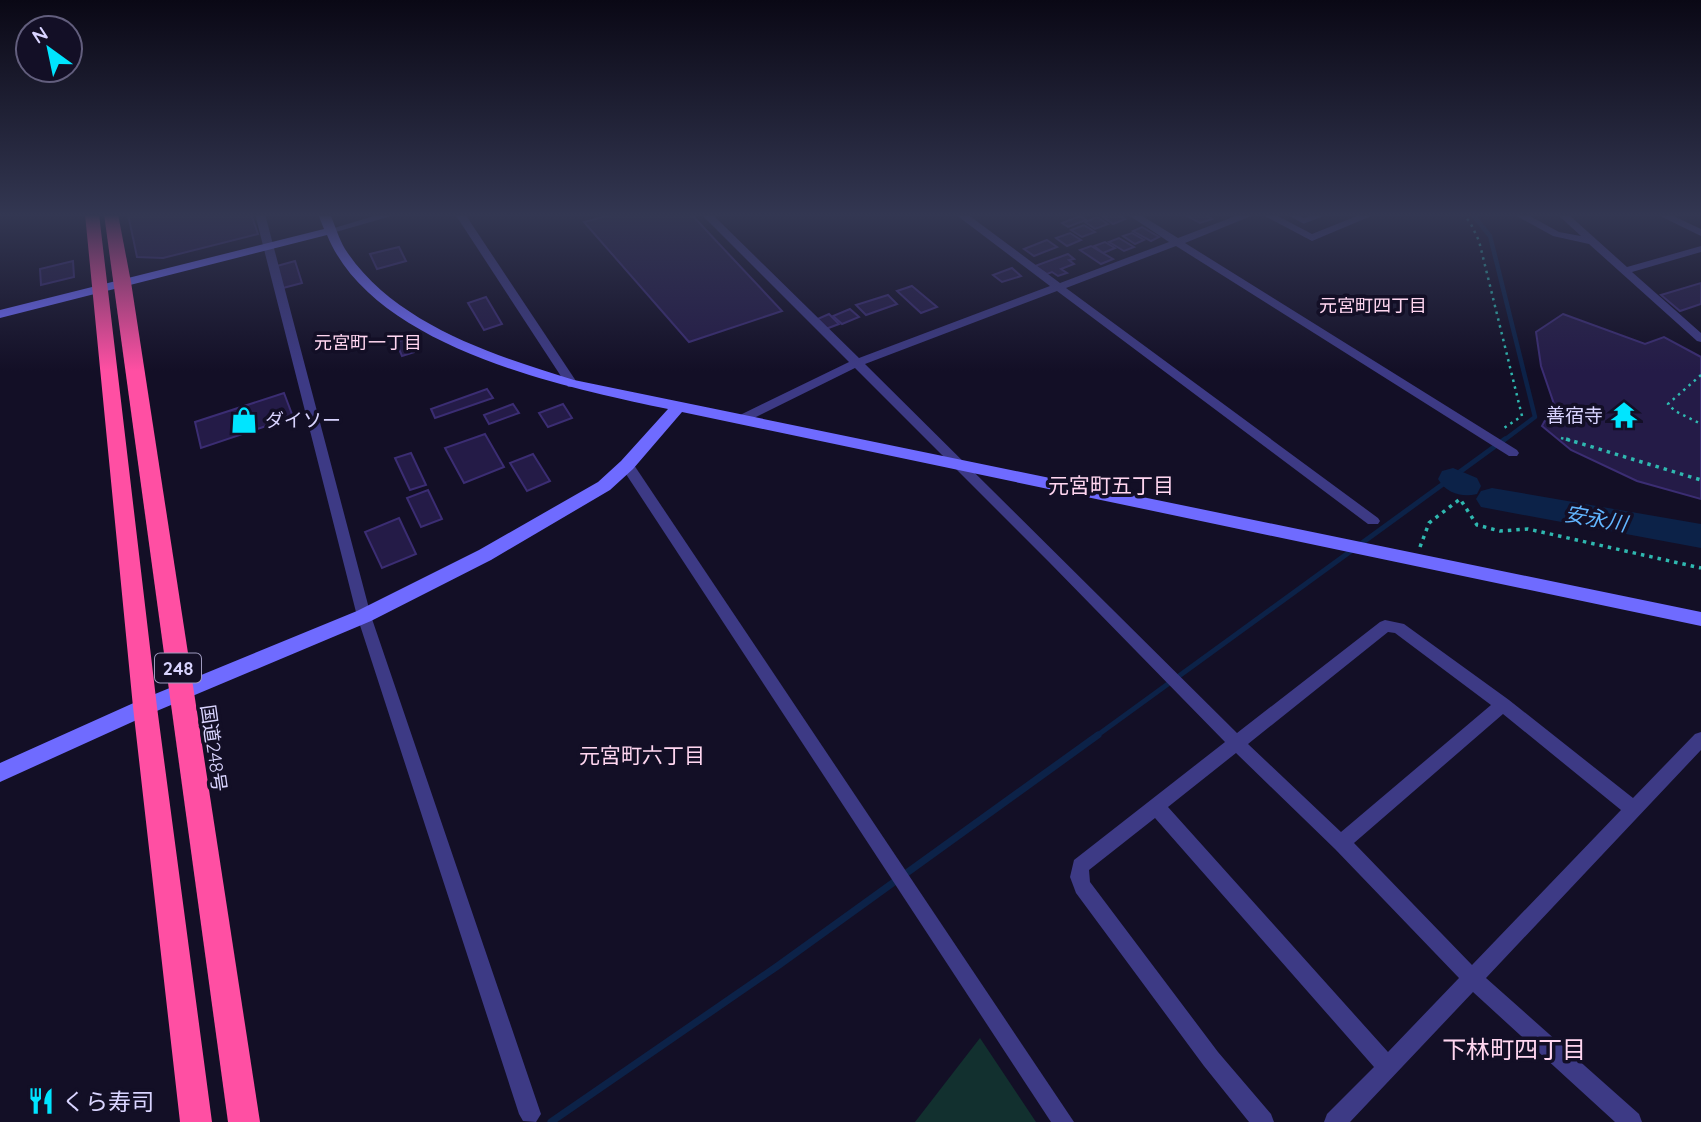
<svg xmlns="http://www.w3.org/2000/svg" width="1701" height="1122" viewBox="0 0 1701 1122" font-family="Quicksand,'Noto Sans JP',sans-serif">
<rect width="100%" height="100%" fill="#130f26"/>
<path fill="#12302f" d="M 980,1038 L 1036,1122 L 915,1122 Z"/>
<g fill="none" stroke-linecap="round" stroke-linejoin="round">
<path stroke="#0c2248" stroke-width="4.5" d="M 1472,214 L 1490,236 L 1535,417 L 1503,441"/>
<path stroke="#0c2248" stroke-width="5" d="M 1095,737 L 1505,439"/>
<path stroke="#0c2248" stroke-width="7" d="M 551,1122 L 779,965 L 1098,735"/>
<g fill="#0c2248" fill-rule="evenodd">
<path d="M 1453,468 L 1477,478 L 1481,486 L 1477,494 C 1462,498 1446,493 1438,479 L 1442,471 Z"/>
<path d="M 1492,488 L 1701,524 L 1701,548 L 1481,507 L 1476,499 L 1481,491 Z"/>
</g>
</g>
<g fill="#241b47" stroke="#3b2d73" stroke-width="2">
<path d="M 128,214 L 251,214 L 258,234 L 163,258 L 137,257 Z"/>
<path d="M 614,214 L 691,214 L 782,311 L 689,342 L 584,222 Z"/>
<path d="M 1111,214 L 1117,214 L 1125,219 L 1113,224 L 1103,217 Z"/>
<path d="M 1184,214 L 1204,214 L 1212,219 L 1200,223 Z"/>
<path d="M 1080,216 L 1086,220 L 1068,227 L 1062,223 Z"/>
<path d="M 1097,217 L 1108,224 L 1095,229 L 1085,222 Z"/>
<path d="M 1084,225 L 1095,232 L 1082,237 L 1071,230 Z"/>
<path d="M 1142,227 L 1159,237 L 1151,241 L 1133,231 Z"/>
<path d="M 1070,233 L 1081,240 L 1067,246 L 1056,238 Z"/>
<path d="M 1132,233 L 1144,240 L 1135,244 L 1123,236 Z"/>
<path d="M 1119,238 L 1134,247 L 1124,251 L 1109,242 Z"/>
<path d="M 1047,240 L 1057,247 L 1034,256 L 1024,249 Z"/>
<path d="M 1105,242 L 1115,248 L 1103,253 L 1094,246 Z"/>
<path d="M 1091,246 L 1113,259 L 1101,264 L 1080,250 Z"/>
<path d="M 399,247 L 406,261 L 377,269 L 370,254 Z"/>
<path d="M 1068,254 L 1074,259 L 1069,260 L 1074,264 L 1061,269 L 1067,273 L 1058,276 L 1052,272 L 1047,274 L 1035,266 Z"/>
<path d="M 73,261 L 74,277 L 41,285 L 40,269 Z"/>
<path d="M 295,261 L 302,283 L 283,288 L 277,266 Z"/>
<path d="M 1012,268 L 1021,276 L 1002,282 L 993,275 Z"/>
<path d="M 1701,283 L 1701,304 L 1680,311 L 1661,295 Z"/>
<path d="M 912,286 L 937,307 L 921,313 L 897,291 Z"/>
<path d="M 888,295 L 897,304 L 866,315 L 856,305 Z"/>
<path d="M 486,297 L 502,324 L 484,330 L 468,303 Z"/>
<path d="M 850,309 L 859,317 L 842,324 L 833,316 Z"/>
<path d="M 829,314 L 839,324 L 823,330 L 813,321 Z"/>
<path d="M 1563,314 L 1645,344 L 1664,337 L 1701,357 L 1701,499 L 1637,481 L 1571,450 L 1542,426 L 1554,404 L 1541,366 L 1536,332 Z"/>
<path d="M 412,337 L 418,351 L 402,356 L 396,342 Z"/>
<path d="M 487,389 L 493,398 L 435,418 L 431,409 Z"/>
<path d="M 284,393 L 293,417 L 201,448 L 195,422 Z"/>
<path d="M 513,404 L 519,413 L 489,424 L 484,415 Z"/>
<path d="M 563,404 L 572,418 L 548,427 L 539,413 Z"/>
<path d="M 485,434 L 504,467 L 464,483 L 445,448 Z"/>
<path d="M 411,453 L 426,485 L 410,490 L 395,458 Z"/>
<path d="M 533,454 L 550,481 L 527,491 L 510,463 Z"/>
<path d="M 428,490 L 442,519 L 421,527 L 407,498 Z"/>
<path d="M 399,518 L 416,554 L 382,568 L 365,532 Z"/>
</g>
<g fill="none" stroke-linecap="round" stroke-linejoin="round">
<g stroke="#2fb8b0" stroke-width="2.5" stroke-dasharray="2.5 4.5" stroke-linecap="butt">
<path d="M 1462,214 L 1470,222 L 1479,241 L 1522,416 L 1501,430"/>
<path d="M 1701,375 L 1668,404 L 1675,411 L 1701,424"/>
<path d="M 1561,438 L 1572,441"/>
</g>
<g stroke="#2fb8b0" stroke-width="3.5" stroke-dasharray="3.5 5" stroke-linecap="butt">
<path d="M 1566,439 L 1701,480"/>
<path d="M 1420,547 L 1429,523 L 1460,499 L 1477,525 L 1500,531 L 1528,529 L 1701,568"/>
</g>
<path stroke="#3d3a85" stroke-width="5" d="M 1291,214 L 1304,221 L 1322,214"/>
<g fill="#3d3a85" fill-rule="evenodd">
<path d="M 255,214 L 265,214 L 371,616 L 541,1114 L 536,1122 L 523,1121 L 519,1114 L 357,616 Z"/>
<path d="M 381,214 L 398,214 L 329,234 L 324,231 Z"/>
<path d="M 455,214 L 465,214 L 578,384 L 576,387 L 568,387 Z"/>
<path d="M 701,214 L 712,214 L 859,358 L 1050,286 L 955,214 L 967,214 L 1060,283 L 1169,242 L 1127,214 L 1139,214 L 1178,238 L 1241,214 L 1256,214 L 1185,243 L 1517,450 L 1519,453 L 1517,456 L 1509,456 L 1176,246 L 1066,288 L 1378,518 L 1380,521 L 1378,524 L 1368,524 L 1057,291 L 865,364 L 1237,733 L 1380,622 L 1385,620 L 1404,624 L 1509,700 L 1633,798 L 1695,734 L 1701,732 L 1701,750 L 1486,978 L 1639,1114 L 1642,1122 L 1615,1122 L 1473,992 L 1350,1122 L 1324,1122 L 1327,1114 L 1374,1067 L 1155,818 L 1089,870 L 1090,882 L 1218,1052 L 1271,1114 L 1274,1122 L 1249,1122 L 1204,1066 L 1076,893 L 1070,877 L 1074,860 L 1225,742 L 1049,562 L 855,368 L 746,422 L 738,422 L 736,419 L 738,416 L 849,362 ZM 1388,632 L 1395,633 L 1491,705 L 1341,832 L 1248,744 ZM 1503,714 L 1621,810 L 1472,965 L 1354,843 ZM 1236,753 L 1335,849 L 1459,978 L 1388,1052 L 1168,807 Z"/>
<path d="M 1261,214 L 1274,214 L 1312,234 L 1362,214 L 1376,214 L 1312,241 Z"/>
<path d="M 1513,214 L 1526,214 L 1559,232 L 1581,236 L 1557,214 L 1568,214 L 1627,267 L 1701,246 L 1701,252 L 1632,272 L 1701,333 L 1701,342 L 1697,341 L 1589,244 L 1553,236 Z"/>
<path d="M 1656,214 L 1669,214 L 1701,229 L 1701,236 Z"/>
<path d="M 627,461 L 632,462 L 1074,1122 L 1051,1122 L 622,468 L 621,465 L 622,462 Z"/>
</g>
<path fill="#6f6bff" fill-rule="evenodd" d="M 318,214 L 330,214 C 335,225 339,239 345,249 C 394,324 493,355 574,380 L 1701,612 L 1701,626 L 682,412 L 633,469 L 610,490 L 491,560 L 371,621 L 152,713 L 0,782 L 0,763 L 138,701 L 357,611 L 479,550 L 598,482 L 621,461 L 668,409 C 562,387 373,347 327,235 L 0,318 L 0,310 L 324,229 Z"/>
<g fill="#ff4fa3" fill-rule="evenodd">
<path d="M 85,214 L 99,214 L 157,707 L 212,1122 L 180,1122 L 133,707 Z"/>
<path d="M 104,214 L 118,214 L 131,282 L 260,1122 L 228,1122 Z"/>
</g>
</g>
<linearGradient id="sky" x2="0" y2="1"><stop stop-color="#0a0815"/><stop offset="0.58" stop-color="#333752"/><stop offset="1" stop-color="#333752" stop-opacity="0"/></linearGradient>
<rect width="1701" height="371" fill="url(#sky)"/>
<defs>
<symbol id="temple-bare" viewBox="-9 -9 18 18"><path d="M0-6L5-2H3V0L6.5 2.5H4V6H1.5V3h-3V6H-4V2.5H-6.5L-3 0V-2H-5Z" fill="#00e5ff" stroke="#130f26" stroke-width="2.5" paint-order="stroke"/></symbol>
<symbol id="shop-bare" viewBox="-9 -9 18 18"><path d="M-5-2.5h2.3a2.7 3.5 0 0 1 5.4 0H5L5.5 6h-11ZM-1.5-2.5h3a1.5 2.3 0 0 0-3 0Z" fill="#00e5ff" stroke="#130f26" stroke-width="2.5" paint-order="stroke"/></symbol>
<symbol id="restaurant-bare" viewBox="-9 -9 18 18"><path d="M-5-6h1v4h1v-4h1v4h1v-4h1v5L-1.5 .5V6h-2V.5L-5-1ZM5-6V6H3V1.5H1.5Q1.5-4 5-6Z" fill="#00e5ff" stroke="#130f26" stroke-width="2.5" paint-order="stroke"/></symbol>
</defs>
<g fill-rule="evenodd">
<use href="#temple-bare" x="1605" y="396" width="38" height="38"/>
<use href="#shop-bare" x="225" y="401" width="38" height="38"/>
<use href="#restaurant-bare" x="22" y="1082" width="38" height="38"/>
</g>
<g text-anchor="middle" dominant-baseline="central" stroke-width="7" stroke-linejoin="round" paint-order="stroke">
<g font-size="18" fill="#ffd6f0" stroke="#130f26">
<text x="1373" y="305">元宮町四丁目</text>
<text x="368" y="342">元宮町一丁目</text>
</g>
<rect fill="#130f26" stroke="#9e99be" stroke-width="2" x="155" y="653.5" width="46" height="29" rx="5"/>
<g font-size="18" font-weight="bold" fill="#d9d4ff">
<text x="178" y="668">248</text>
</g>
<g font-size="19" fill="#d9d4ff" stroke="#130f26" text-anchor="end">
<text x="1603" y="415">善宿寺</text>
<text x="265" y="420" text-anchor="start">ダイソー</text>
</g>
<g font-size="19" fill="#d9d4ff" stroke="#130f26">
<text transform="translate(214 748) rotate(82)">国道248号</text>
</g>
<g font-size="21" fill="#ffd6f0" stroke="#130f26">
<text x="1111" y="485">元宮町五丁目</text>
<text x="642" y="755">元宮町六丁目</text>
</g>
<g font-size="21" font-style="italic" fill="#62b6ff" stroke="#130f26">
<text transform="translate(1596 518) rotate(10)">安永川</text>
</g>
<g font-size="23" fill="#d9d4ff" stroke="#130f26" text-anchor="start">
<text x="62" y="1101">くら寿司</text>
</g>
<g font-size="24" fill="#ffd6f0" stroke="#130f26">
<text x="1514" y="1049">下林町四丁目</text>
</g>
</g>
<g transform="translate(49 49) rotate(327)"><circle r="33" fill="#130f26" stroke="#625e7d" stroke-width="2"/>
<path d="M0-5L12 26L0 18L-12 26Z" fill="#00e5ff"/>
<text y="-10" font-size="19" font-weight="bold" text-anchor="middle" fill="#d9d4ff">N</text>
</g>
</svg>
